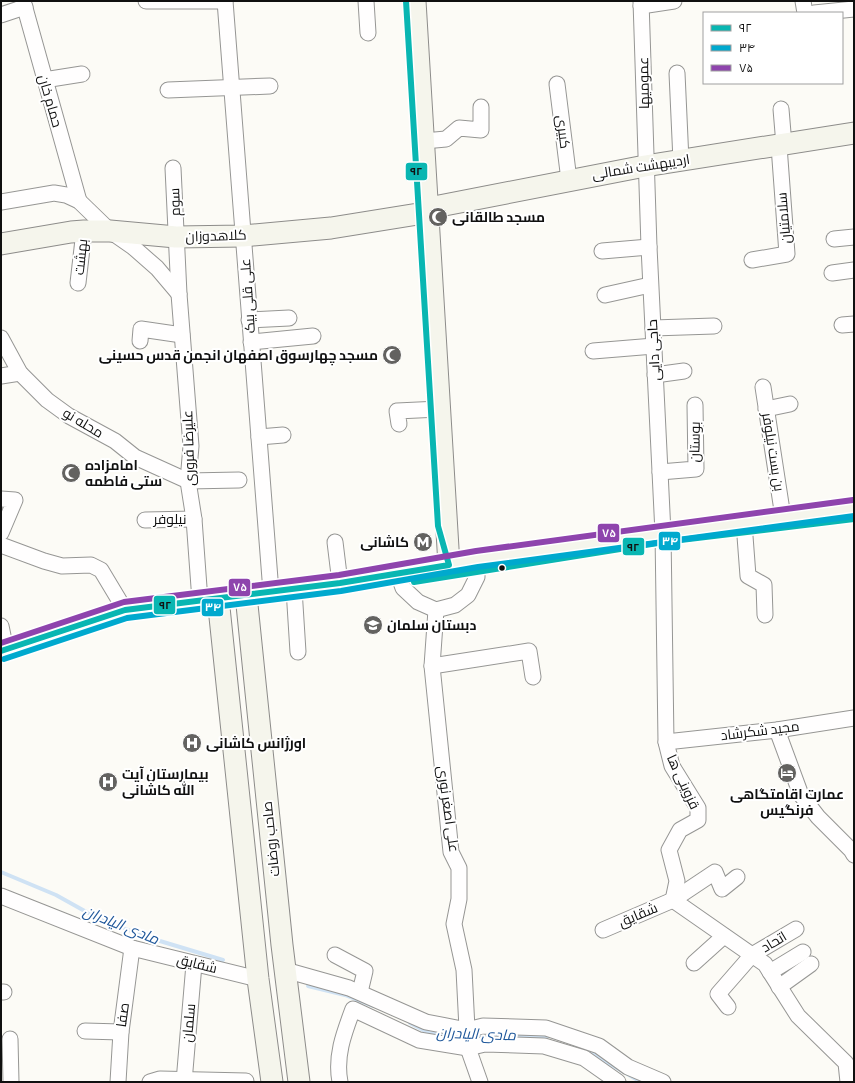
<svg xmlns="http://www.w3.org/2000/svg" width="855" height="1083" viewBox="0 0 855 1083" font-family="Bitter,Cairo,serif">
<rect width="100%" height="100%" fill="#fcfbf6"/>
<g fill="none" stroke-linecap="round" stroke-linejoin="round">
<g stroke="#cfe2f4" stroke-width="4">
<path d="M 1,872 L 56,895 L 99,919 L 150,938 L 223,960"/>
<path d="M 308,986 L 345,995 L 373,1006"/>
<path d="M 410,1023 L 429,1033 L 464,1037"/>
<path d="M 471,1037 L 550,1036"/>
<path d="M 583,1048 L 641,1082"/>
</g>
<defs>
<g id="street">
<path d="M 23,1 L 79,201"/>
<path d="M 146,1 L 225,1"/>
<path d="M 225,1 L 271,592"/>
<path d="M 366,1 L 368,33"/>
<path d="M 641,1 L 649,247 L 663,533 L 666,742 L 672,766 L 698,808 L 698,820 L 680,830 L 669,850 L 677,881 L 673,900 L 765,964 L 798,1016 L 846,1063 L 848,1082"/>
<path d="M 803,1 L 805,13"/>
<path d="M 641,6 L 674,1"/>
<path d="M 814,13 L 854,9"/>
<path d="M 1,15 L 25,7"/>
<path d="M 677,73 L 681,161"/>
<path d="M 44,80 L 82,74"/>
<path d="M 557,84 L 569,180"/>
<path d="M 168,90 L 270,86"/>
<path d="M 781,109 L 784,145"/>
<path d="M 424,141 L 446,139 L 459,128 L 481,130 L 481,107"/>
<path d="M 173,168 L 179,294 L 191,446 L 188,481 L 194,519 L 200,601"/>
<path d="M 1,202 L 54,193 L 66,195 L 79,201 L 110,231 L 133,247 L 157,268 L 179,294"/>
<path d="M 834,239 L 854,237"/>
<path d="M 602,251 L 649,247"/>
<path d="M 752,260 L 787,254 L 779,146"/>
<path d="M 832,273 L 854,270"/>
<path d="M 78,283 L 84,231"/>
<path d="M 605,295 L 650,285"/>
<path d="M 249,320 L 289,318"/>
<path d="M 842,325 L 854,324"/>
<path d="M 653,328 L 714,326"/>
<path d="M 1,338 L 20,373 L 47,400 L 69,416 L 115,441 L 135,457 L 188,481 L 239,480"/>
<path d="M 140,341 L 141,329 L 182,335"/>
<path d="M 251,342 L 313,336"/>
<path d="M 593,351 L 654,346"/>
<path d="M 655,375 L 684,371"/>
<path d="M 1,376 L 20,373"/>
<path d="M 763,387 L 783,517"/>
<path d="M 766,409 L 790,404"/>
<path d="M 399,424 L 397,411 L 439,409"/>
<path d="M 259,437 L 283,435"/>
<path d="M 660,472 L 696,469 L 695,405"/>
<path d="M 1,499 L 15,500 L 1,533"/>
<path d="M 145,520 L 194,519"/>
<path d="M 744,523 L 748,576 L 764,585 L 765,615"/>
<path d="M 335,542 L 340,583"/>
<path d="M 1,545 L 44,561 L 62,566 L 91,565 L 101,570 L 125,610"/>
<path d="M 398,574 L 403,588 L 418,602 L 436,610 L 455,605 L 468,595 L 477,577 L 477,559"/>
<path d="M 294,589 L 298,652"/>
<path d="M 436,610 L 432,666 L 451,852 L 459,868 L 459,899 L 454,924 L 464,970 L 468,1048 L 480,1082"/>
<path d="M 1,626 L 6,650"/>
<path d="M 432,666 L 529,651 L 533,677"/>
<path d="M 777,730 L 801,795 L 818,817 L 851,850 L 854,855"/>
<path d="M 666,742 L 777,730 L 854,718"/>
<path d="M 1,896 L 132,948 L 258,979"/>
<path d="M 603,930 L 673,900 L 715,872 L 722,889 L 737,877"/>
<path d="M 335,955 L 365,971 L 360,992"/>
<path d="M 694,963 L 724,936"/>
<path d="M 285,970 L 349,988 L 426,1022 L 467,1030 L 483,1026 L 546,1028 L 599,1046 L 628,1067 L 663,1082"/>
<path d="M 770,972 L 803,952"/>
<path d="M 779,987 L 811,964"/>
<path d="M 1,992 L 4,992"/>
<path d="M 728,1007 L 718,994 L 752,955 L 796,929"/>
<path d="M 85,1031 L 121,1032"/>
<path d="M 10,1039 L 11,1082"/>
<path d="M 118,1082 L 121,1032 L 132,948"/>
<path d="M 150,1082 L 160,1079 L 246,1081"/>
<path d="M 184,1082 L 194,964"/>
<path d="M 340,1082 C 335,1056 344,1033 353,1009 L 419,1040 L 468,1048 L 485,1044 L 544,1046 L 584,1058 L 618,1082"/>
</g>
<g id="secondary">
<path d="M 415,1 L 449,565"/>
<path d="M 1,244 L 71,232 L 84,231 L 110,231 L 176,237 L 243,236 L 331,228 L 418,214 L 429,208 L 645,166 L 854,133"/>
<path d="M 246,595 L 282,945 L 299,1082"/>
<path d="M 218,598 L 258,979 L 272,1082"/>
<path d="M 1,651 L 125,610 L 340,583 L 449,565 L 477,559 L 854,508"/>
</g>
</defs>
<use href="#street" stroke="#969694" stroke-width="17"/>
<use href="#secondary" stroke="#8d8c8a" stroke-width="23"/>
<use href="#street" stroke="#fffefe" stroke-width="15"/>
<use href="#secondary" stroke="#f5f5ec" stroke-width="21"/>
<defs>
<g id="bus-1">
<path d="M 414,582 L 664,542 L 854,519"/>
<path d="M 1,651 L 125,610 L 340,583 L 449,565 L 438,526 L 406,1"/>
</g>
<path id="bus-2" d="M 4,659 L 127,618 L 341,591 L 478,567 L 854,516"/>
<path id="bus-3" d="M 1,643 L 124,602 L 339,575 L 476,551 L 853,500"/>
</defs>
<use href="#bus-1" stroke="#fff" stroke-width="9"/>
<use href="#bus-2" stroke="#fff" stroke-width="9"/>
<use href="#bus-3" stroke="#fff" stroke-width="9"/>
<use href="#bus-1" stroke="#09b6b2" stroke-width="6"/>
<use href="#bus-2" stroke="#00a9ce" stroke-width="6"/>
<use href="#bus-3" stroke="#8e44ad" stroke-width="6"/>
</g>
<defs>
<symbol id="mosque-disc" viewBox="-11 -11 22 22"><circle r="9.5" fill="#636260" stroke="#fff"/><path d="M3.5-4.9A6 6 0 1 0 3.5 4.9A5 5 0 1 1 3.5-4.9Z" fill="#fff"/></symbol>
<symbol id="metro-disc" viewBox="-11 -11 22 22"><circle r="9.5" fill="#636260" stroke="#fff"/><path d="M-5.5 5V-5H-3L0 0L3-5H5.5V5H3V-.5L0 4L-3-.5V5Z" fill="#fff"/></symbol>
<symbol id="school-disc" viewBox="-11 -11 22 22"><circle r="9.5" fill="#636260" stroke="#fff"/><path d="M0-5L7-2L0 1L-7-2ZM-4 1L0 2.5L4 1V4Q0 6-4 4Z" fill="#fff"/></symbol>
<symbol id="hospital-disc" viewBox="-11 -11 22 22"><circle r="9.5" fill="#636260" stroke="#fff"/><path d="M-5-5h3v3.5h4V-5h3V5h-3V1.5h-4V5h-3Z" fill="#fff"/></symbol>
<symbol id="hotel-disc" viewBox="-11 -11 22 22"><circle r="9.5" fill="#636260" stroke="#fff"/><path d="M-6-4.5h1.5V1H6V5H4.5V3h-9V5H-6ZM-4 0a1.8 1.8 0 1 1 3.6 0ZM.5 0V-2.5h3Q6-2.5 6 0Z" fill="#fff"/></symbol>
</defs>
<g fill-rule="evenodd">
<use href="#mosque-disc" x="427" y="206" width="22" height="22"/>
<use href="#mosque-disc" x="381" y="344" width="22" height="22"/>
<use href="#mosque-disc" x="60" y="462" width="22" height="22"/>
<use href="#metro-disc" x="412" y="531" width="22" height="22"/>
<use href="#school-disc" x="362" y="614" width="22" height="22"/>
<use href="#hospital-disc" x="181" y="732" width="22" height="22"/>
<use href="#hotel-disc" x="776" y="762" width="22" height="22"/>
<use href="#hospital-disc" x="97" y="771" width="22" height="22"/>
</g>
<circle fill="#101010" stroke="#fff" stroke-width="1.5" cx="502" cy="568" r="3.5"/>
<g text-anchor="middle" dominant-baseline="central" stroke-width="4" stroke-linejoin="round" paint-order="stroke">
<g font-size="14" fill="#101010" stroke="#fff">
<text transform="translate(644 83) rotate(-91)">عمومیها</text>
<text transform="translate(50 101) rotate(74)">حمام خان</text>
<text transform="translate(563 132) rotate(83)">کبیری</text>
<text transform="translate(641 167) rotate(-9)">اردیبهشت شمالی</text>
<text transform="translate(175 202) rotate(-92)">سوم</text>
<text transform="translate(784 218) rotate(-95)">سلامتیان</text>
<text transform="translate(216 236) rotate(-2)">کلاهدوزان</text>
<text transform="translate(81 257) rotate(-84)">بهشت</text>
<text transform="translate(248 296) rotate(-94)">علی قلی بیک</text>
<text transform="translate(654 350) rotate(-93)">حاجی دایی</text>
<text transform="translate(83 423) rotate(31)">محله نو</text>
<text transform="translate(695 442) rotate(-89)">بوستان</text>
<text transform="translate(189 448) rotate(-92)">علیرضا فروری</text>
<text transform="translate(773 452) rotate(81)">بن بست نیلوفر</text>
<text x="170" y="519">نیلوفر</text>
<text transform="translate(760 731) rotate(-7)">مجید شکرشاد</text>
<text transform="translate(683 782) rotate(65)">قزوینی ها</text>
<text transform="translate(448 809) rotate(82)">علی اصغر نوری</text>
<text transform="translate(271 839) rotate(-96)">صاحب روضات</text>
<text transform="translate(638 915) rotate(-23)">شقایق</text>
<text transform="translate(774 942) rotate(-31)">اتحاد</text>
<text transform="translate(197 964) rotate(14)">شقایق</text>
<text transform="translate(123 1015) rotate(-82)">صفا</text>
<text transform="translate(189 1023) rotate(-85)">سلمان</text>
</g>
<g font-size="14" font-weight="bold" fill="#101010" stroke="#fff" text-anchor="start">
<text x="452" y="217">مسجد طالقانی</text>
<text x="378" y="355" text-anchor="end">مسجد چهارسوق اصفهان انجمن قدس حسینی</text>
<text x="85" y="465">امامزاده<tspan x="85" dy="16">ستی فاطمه</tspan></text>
<text x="409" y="542" text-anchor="end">کاشانی</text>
<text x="387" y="625">دبستان سلمان</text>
<text x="206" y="743">اورژانس کاشانی</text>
<text x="122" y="774">بیمارستان آیت<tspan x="122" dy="16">الله کاشانی</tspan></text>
<text x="787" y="794" text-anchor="middle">عمارت اقامتگاهی<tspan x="787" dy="16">فرنگیس</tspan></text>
</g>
<g font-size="15" font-style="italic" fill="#20589b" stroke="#fff">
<text transform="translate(121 925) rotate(22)">مادی الیادران</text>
<text transform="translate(476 1034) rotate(2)">مادی الیادران</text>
</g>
</g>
<g stroke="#fff" stroke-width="1.5">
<rect x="405" y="162" width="23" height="19" rx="4" fill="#09b6b2"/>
<rect x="597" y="523" width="23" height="20" rx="4" fill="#8e44ad"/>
<rect x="658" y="531" width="23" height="20" rx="4" fill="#00a9ce"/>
<rect x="622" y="537" width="23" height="19" rx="4" fill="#09b6b2"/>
<rect x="228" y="578" width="23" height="19" rx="4" fill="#8e44ad"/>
<rect x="153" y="595" width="23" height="20" rx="4" fill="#09b6b2"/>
<rect x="201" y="598" width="23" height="19" rx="4" fill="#00a9ce"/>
</g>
<g font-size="11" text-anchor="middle" font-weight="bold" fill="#fff">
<text x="609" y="537">۷۵</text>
<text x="670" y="545">۳۴</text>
<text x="240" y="591">۷۵</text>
<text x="213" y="611">۳۴</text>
</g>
<g font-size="11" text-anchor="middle" font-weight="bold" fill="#111">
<text x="416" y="175">۹۲</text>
<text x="633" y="551">۹۲</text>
<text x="165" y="609">۹۲</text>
</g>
<rect width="855" height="1083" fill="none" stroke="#101010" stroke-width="4"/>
<rect x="703" y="12" width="140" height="72" fill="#ffffff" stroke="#9f9f9f"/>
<rect x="711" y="25" width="20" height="6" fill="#09b6b2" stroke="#9f9f9f"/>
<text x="739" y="32" font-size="12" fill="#101010">۹۲</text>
<rect x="711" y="45" width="20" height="6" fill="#00a9ce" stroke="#9f9f9f"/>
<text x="739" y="52" font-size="12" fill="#101010">۳۴</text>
<rect x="711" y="65" width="20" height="6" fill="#8e44ad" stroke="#9f9f9f"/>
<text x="739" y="72" font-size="12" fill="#101010">۷۵</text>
</svg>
